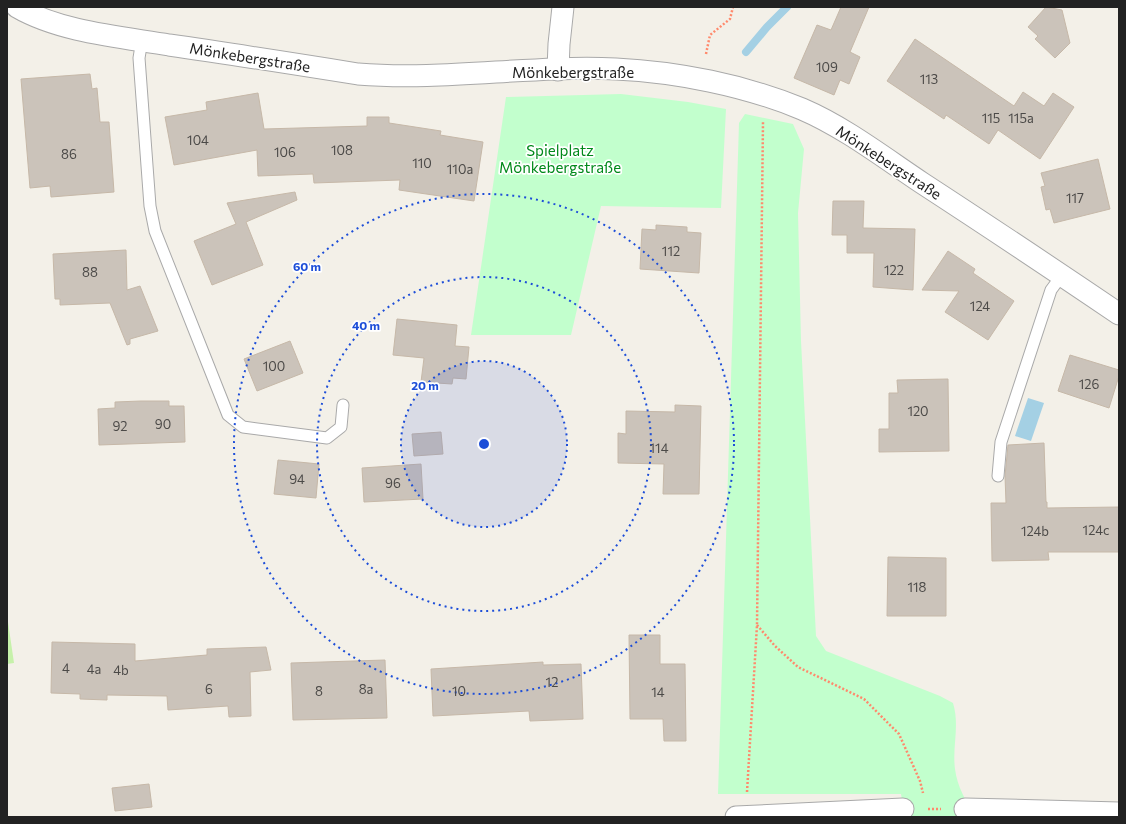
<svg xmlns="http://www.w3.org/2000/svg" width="1126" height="824" viewBox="0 0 1126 824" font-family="Commissioner,sans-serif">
<rect width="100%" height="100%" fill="#f3f0e8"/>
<path fill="#c6f1aa" d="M 7,615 L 14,663 L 7,664 Z"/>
<g fill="#c2ffcd">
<path d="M 621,94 L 688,102 L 726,109 L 721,208 L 601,206 L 571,335 L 471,335 L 506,97 Z"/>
<path d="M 745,114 L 793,124 L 804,149 L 798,213 L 801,341 L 816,636 L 826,651 L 940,696 L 953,703 C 960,726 952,746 955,769 C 957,786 966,802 976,817 L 905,817 L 901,794 L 718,794 L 739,123 Z"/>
</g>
<path fill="#a4d0e4" d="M 1028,398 L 1044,403 L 1031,441 L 1015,436 Z"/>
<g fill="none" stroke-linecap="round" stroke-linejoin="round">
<path stroke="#a4d0e4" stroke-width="8" d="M 746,52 L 767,27 L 787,7"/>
</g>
<g fill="#cbc3ba" stroke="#c6b8a8">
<path d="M 841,7 L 869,7 L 850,52 L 860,57 L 849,84 L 840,80 L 834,95 L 794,78 L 817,25 L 831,30 Z"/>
<path d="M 1046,7 L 1062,10 L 1070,43 L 1055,58 L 1035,39 L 1038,36 L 1028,27 Z"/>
<path d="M 915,39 L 1014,106 L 1023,92 L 1044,106 L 1053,93 L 1074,107 L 1040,159 L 998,130 L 989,144 L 946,115 L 944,119 L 887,81 Z"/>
<path d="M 90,74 L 92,89 L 97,88 L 100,122 L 109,122 L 114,192 L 51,197 L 50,186 L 30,188 L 21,79 Z"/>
<path d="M 258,93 L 264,129 L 367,126 L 367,117 L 389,117 L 389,123 L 441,131 L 440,135 L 483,142 L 474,201 L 399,190 L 400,180 L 314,183 L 313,174 L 258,176 L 257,150 L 174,165 L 165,117 L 207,110 L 206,102 Z"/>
<path d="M 1098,159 L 1110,209 L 1054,223 L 1050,209 L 1046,210 L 1041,187 L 1045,186 L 1041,173 Z"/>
<path d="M 295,192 L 297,200 L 246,222 L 263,265 L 212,285 L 194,241 L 236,224 L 227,203 Z"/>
<path d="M 833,201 L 864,201 L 863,228 L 915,229 L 913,290 L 873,287 L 874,253 L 847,253 L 847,235 L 832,235 Z"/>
<path d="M 656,225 L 687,227 L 687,232 L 701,233 L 699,273 L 640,269 L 642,229 L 656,230 Z"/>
<path d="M 126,250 L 127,290 L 140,286 L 158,331 L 130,339 L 130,344 L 127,345 L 110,303 L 60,305 L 60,299 L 55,299 L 53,254 Z"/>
<path d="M 948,251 L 975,269 L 973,273 L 1014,301 L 988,340 L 945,312 L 959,291 L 922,290 Z"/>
<path d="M 397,319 L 457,325 L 455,346 L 469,347 L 466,379 L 453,378 L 452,384 L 421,382 L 424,358 L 393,355 Z"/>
<path d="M 290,341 L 303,373 L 257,391 L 244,359 Z"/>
<path d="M 1070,355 L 1119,370 L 1119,376 L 1109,408 L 1058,391 Z"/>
<path d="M 948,379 L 949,451 L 879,452 L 879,429 L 889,429 L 889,393 L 898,393 L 897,380 Z"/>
<path d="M 141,401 L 169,401 L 169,406 L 184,406 L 185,442 L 99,445 L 98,409 L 115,408 L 115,402 Z"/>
<path d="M 675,405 L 701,406 L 699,494 L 663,494 L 664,464 L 618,463 L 618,433 L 626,434 L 626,411 L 675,412 Z"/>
<path d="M 441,432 L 443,454 L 414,456 L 412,434 Z"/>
<path d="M 1044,443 L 1046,502 L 1047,502 L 1047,508 L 1119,507 L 1119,552 L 1048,552 L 1049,560 L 992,561 L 991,503 L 1006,503 L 1005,476 L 1008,445 Z"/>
<path d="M 278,460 L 319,464 L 316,498 L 274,494 Z"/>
<path d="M 421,464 L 423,499 L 364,502 L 362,468 Z"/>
<path d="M 888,557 L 946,558 L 946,616 L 887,616 Z"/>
<path d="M 629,635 L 660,635 L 660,664 L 685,664 L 686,741 L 664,741 L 663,719 L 630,719 Z"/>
<path d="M 52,642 L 135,644 L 135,661 L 207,655 L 207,649 L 266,647 L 271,670 L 250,672 L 251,716 L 229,717 L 228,706 L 168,710 L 167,696 L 107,695 L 107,700 L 80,699 L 80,694 L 51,693 Z"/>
<path d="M 385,660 L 387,718 L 293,720 L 291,663 Z"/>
<path d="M 543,662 L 543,665 L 581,664 L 583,719 L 530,721 L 529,711 L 433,716 L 431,669 Z"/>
<path d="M 149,784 L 152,807 L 115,811 L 112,788 Z"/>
</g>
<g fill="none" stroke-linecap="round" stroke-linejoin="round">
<defs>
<g id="service">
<path d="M 142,40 L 139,58 L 150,206 L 155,231 L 228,415 L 243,427 L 327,438 L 341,427 L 343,405"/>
<path d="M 998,476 L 1001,442 L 1051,290 L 1062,275"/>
</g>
<g id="minor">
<path d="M 17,7 C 60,32 121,37 169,45 C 232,54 295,64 358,74 C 444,81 530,65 616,69 C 677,72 744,85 802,109 C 844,127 883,157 922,183 C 988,226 1054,270 1119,314"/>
<path d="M 558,70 L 559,44 L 563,7"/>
<path d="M 965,809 L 1119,813"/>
<path d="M 736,817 L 903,809"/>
</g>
</defs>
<use href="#service" stroke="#a9a9a9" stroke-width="13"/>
<use href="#minor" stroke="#a9a9a9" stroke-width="23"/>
<g stroke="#ff896c" stroke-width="2.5" stroke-dasharray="2 2" stroke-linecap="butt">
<path d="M 706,54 L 710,35 L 730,19 L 733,7"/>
<path d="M 757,625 L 775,646 L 798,667 L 864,699 L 899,734 L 920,781 L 923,793"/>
<path d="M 747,792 L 757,625 L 763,122"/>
<path d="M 928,809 L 941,809"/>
</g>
<use href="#service" stroke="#fff" stroke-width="11"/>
<use href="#minor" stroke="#fff" stroke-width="21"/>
</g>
<circle cx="484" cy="444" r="83" fill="#1d4ed8" fill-opacity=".12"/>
<g fill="none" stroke="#1d4ed8" stroke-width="2" stroke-dasharray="2 4">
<circle cx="484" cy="444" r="83"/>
<circle cx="484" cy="444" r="167"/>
<circle cx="484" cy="444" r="250"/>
</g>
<g text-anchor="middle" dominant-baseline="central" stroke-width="3.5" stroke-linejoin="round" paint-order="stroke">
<g font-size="13" fill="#4c4a48">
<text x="827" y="67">109</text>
<text x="929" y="79">113</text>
<text x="991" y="118">115</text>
<text x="1021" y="118">115a</text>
<text x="198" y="140">104</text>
<text x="342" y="150">108</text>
<text x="285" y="152">106</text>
<text x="69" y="154">86</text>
<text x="422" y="163">110</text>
<text x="460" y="169">110a</text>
<text x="1075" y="198">117</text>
<text x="671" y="251">112</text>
<text x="894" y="270">122</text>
<text x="90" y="272">88</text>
<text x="980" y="306">124</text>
<text x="274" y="366">100</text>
<text x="1089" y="384">126</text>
<text x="918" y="411">120</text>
<text x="163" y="424">90</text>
<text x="120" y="426">92</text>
<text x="659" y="448">114</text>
<text x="297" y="479">94</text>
<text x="393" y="483">96</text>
<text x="1096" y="530">124c</text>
<text x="1035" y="531">124b</text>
<text x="917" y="587">118</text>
<text x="66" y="668">4</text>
<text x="94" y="669">4a</text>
<text x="121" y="670">4b</text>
<text x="552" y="682">12</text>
<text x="209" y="689">6</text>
<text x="366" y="689">8a</text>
<text x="319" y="691">8</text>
<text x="459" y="691">10</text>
<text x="658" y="692">14</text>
</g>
<g font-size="15" fill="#222" stroke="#fff">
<text transform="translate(250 57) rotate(9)">Mönkebergstraße</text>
<text x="573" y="72">Mönkebergstraße</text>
<text transform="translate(889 162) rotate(33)">Mönkebergstraße</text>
</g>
<g font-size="15" fill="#01891a" stroke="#fff">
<text x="560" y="150">Spielplatz<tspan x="560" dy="17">Mönkebergstraße</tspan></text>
</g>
</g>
<circle cx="484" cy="444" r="6" fill="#1d4ed8" stroke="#fff" stroke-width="2"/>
<g font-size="12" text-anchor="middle" font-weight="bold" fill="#1d4ed8" stroke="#fff" stroke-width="3.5" stroke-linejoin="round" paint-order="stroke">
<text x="307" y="271">60 m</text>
<text x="366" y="330">40 m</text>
<text x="425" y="390">20 m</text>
</g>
<rect width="1126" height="824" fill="none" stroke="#222222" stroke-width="16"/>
</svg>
